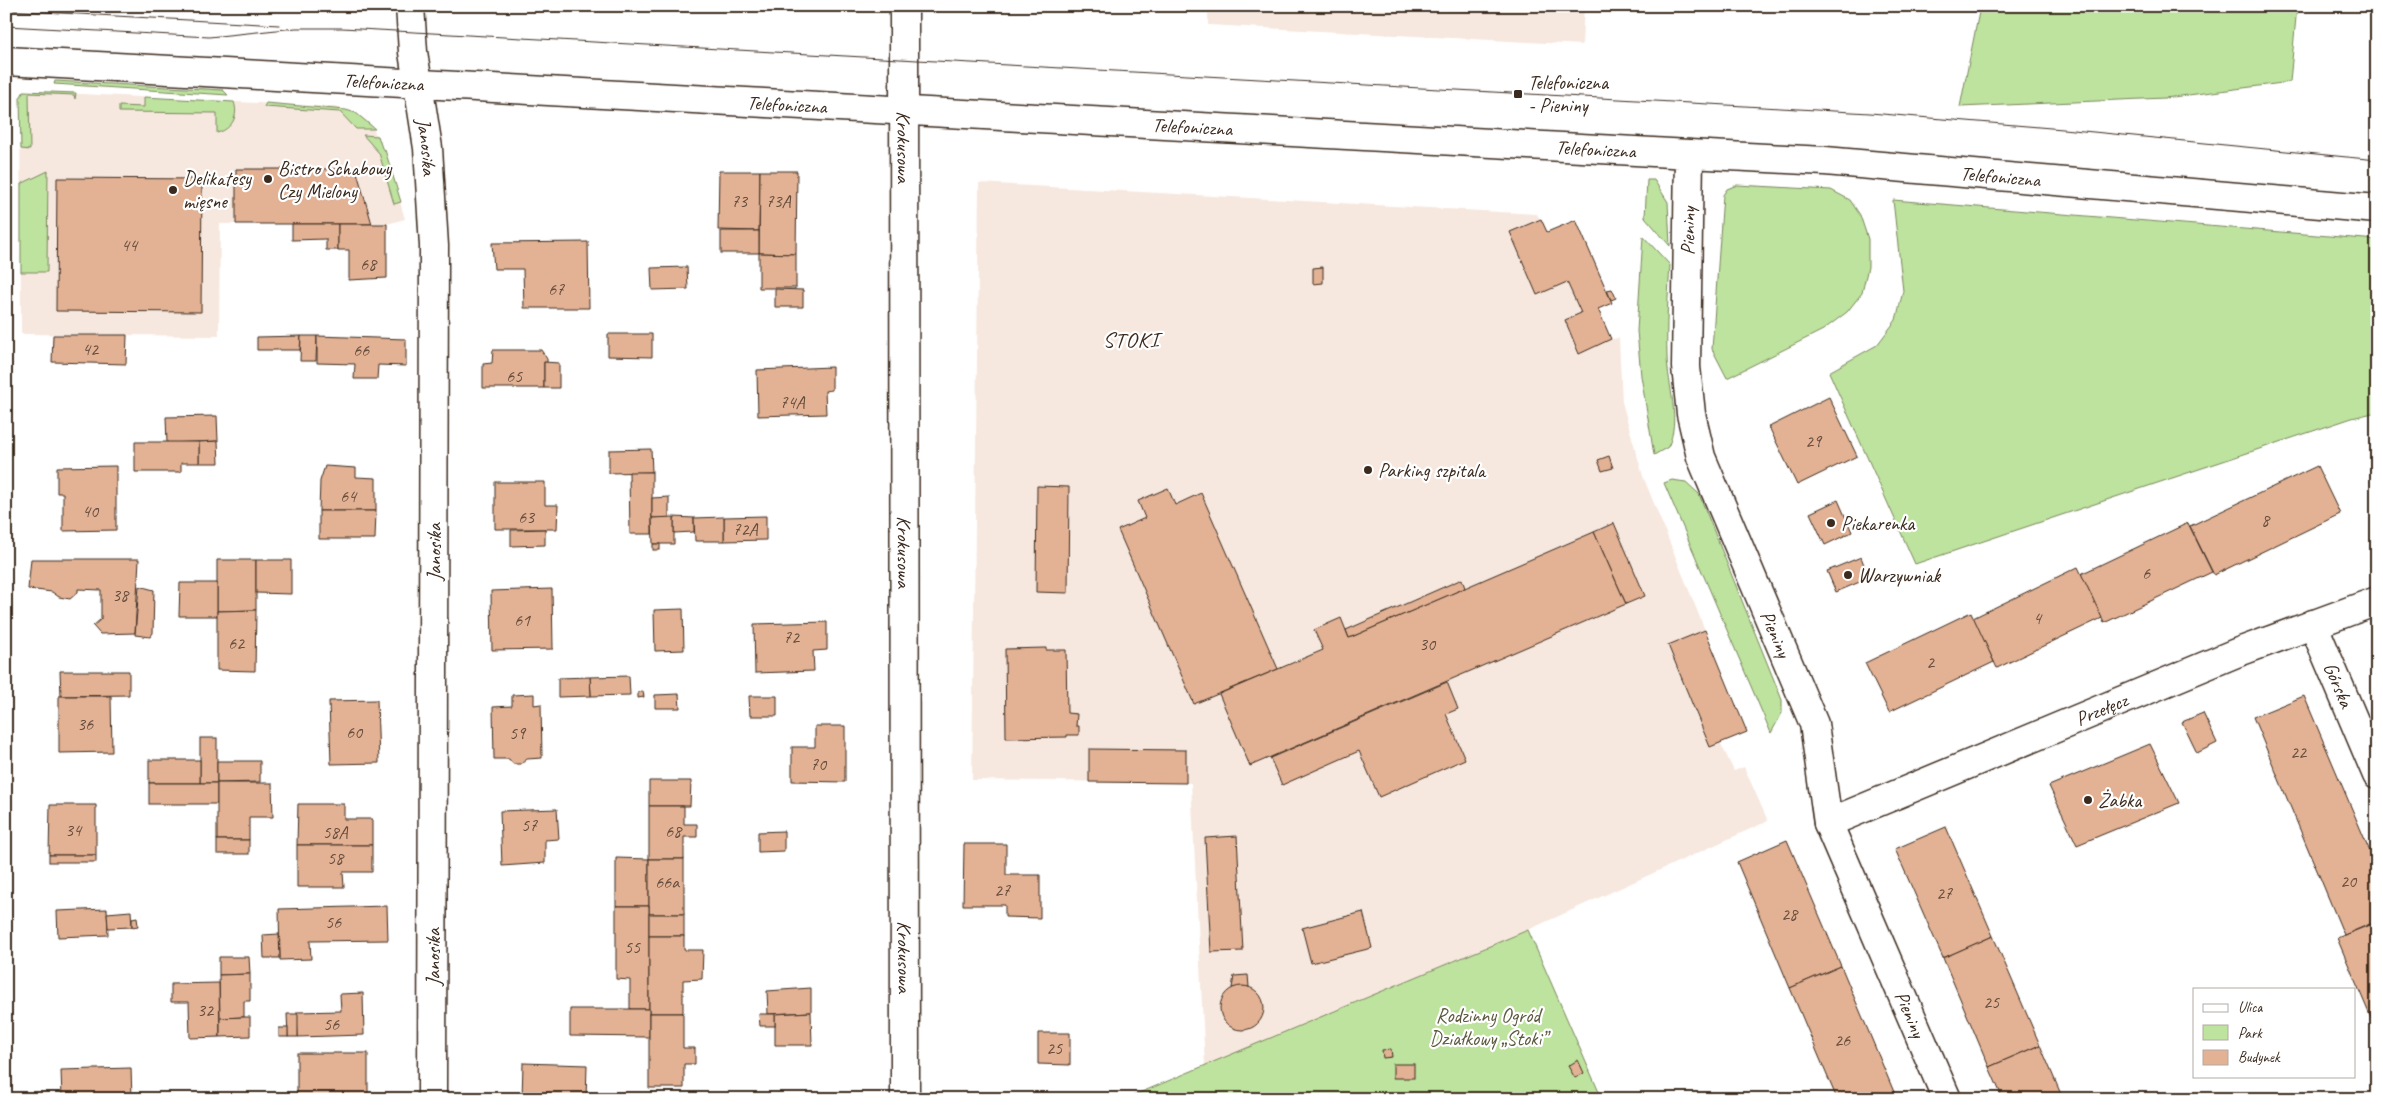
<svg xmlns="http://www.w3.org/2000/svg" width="2383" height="1105" viewBox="0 0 2383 1105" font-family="Caveat,sans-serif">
<rect width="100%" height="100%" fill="#fff"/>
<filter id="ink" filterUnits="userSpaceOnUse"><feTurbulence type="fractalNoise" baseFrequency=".02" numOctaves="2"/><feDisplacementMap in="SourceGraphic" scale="10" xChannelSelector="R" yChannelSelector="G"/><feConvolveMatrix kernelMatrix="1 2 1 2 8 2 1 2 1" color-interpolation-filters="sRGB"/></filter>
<g filter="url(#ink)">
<g fill="#f7e8df">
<path d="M 1208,6 L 1584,6 L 1582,45 L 1208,25 Z"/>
<path d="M 24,91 L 336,107 L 356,113 L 371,124 L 382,148 L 385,150 L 405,219 L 387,224 L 220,224 L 219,336 L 21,334 L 20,98 Z"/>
<path d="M 979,183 L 1537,214 L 1548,232 L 1576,220 L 1612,303 L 1598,309 L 1611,339 L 1619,338 L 1622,402 L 1643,476 L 1705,630 L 1668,645 L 1710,746 L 1720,742 L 1734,771 L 1744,767 L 1768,821 L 1528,930 L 1205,1067 L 1191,783 L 972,780 Z"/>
</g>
<g fill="#bde39e" stroke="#7c865e">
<path d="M 1971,6 L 2297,6 L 2290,82 L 2165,98 L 1960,107 L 1980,7 Z"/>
<path d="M 55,81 L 223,90 L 228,95 L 54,84 Z"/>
<path d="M 24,91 L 76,93 L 75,99 L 74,95 L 29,93 L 30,150 L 21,149 L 20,98 Z"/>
<path d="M 144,97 L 234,102 C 239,116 232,129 217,133 L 217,113 L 119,112 L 119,106 L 144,107 Z"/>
<path d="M 266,103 L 346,110 L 356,113 L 375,129 L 356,129 L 340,112 L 264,107 Z"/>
<path d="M 363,135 L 378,136 L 382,148 L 385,150 L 401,202 L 394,204 L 379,153 Z"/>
<path d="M 48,171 L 47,272 L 21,272 L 21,184 Z"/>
<path d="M 1647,180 L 1654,180 L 1668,202 L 1670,246 L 1645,217 Z"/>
<path d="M 1737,185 L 1831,190 L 1850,200 L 1860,215 L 1868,239 L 1868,267 L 1862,293 L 1847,312 L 1823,330 L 1727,378 L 1712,349 L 1723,195 L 1727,189 Z"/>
<path d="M 1893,200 L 2377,240 L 2377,412 L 2352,418 L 1915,564 L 1829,372 L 1877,345 L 1896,320 L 1903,291 Z"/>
<path d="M 1643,236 L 1670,265 C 1668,296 1666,326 1667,357 C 1668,386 1681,420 1668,447 L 1654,455 L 1641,376 L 1637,331 Z"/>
<path d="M 1672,480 L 1686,482 L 1699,494 L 1782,700 L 1782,713 L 1771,733 L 1664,483 Z"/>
<path d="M 1528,930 L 1602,1099 L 1125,1099 Z"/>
</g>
<g fill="#e3b294" stroke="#3b2a1e">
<path d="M 1349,6 L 1469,6 L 1469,11 Z"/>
<path d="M 236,169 L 356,169 L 372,224 L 236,224 Z"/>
<path d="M 719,171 L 760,171 L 759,231 L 718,230 Z"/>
<path d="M 760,171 L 797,171 L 796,254 L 759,253 Z"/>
<path d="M 57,178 L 202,179 L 201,312 L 56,311 Z"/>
<path d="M 1541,219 L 1547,232 L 1576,220 L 1612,303 L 1598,309 L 1611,339 L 1579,354 L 1565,320 L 1581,313 L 1567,282 L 1537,295 L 1510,232 Z"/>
<path d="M 292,224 L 338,224 L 338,250 L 326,250 L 326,239 L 292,240 Z"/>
<path d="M 338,224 L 387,224 L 387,278 L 349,280 L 349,250 L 338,250 Z"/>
<rect x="721" y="231" width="38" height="22"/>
<path d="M 588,242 L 589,308 L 524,308 L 523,269 L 494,269 L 492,243 Z"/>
<path d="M 759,253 L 796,254 L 796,288 L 759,288 Z"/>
<path d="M 687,267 L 688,289 L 652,290 L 651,268 Z"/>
<path d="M 1323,267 L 1323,283 L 1313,284 L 1313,268 Z"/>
<path d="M 775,289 L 803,290 L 803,307 L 775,307 Z"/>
<path d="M 1612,289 L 1616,298 L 1611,300 L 1607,290 Z"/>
<path d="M 608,334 L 652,334 L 652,357 L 608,356 Z"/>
<path d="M 53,335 L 127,335 L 126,364 L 52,362 Z"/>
<path d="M 301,336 L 300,350 L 257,350 L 257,337 Z"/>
<path d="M 301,336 L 317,336 L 316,361 L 300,361 Z"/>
<path d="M 317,336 L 406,339 L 406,366 L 378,365 L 377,379 L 354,379 L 355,364 L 317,363 Z"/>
<path d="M 493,350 L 541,350 L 547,359 L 547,363 L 544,362 L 544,388 L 483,388 L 483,364 L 492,363 Z"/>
<path d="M 544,362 L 559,363 L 559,388 L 544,388 Z"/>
<path d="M 832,367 L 832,390 L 825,391 L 826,414 L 758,416 L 757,370 Z"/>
<path d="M 1829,397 L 1857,456 L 1797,485 L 1769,427 Z"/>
<path d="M 217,416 L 218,441 L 167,443 L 166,417 Z"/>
<path d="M 218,441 L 219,463 L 199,463 L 199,442 Z"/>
<path d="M 135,442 L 199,442 L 199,463 L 181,463 L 181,472 L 135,472 Z"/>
<path d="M 651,449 L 652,472 L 609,473 L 609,450 Z"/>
<path d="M 1609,456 L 1613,468 L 1602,471 L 1598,460 Z"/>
<path d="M 116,466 L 116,530 L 63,531 L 63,493 L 57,493 L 57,467 Z"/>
<path d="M 325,466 L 356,468 L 356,477 L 376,478 L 376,511 L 319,511 L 320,481 Z"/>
<path d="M 2317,466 L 2340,514 L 2214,575 L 2190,526 Z"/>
<path d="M 629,472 L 652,472 L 652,534 L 630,534 Z"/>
<path d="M 495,482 L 545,482 L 545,505 L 558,505 L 557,529 L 495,529 Z"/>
<path d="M 1037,486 L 1069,487 L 1068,593 L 1036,592 Z"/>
<path d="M 1168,488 L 1175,505 L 1201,493 L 1278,669 L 1194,704 L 1118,530 L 1145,518 L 1138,501 Z"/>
<path d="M 669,497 L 669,518 L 652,518 L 652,498 Z"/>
<path d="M 1838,500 L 1852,532 L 1825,545 L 1810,513 Z"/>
<path d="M 319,511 L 376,511 L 375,539 L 319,539 Z"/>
<path d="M 766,516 L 766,540 L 724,541 L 724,517 Z"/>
<path d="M 674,517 L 694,518 L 694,532 L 674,533 Z"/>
<path d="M 674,517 L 674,544 L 653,544 L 652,518 Z"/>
<path d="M 724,517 L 724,541 L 695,541 L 694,518 Z"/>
<path d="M 1614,523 L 1645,596 L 1626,604 L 1594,532 Z"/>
<path d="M 2188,523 L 2212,572 L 2104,623 L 2081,574 Z"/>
<path d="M 545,529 L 545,545 L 511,546 L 511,530 Z"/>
<path d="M 1594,532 L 1626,604 L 1250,766 L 1219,694 L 1323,650 L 1314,630 L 1341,618 L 1349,638 Z"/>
<rect x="653" y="544" width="7" height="6"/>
<path d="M 1861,557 L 1869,578 L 1836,592 L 1827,571 Z"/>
<path d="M 31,559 L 139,559 L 135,633 L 100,634 L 93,626 L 101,619 L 101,590 L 78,589 L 78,592 L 70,599 L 59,597 L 52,592 L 28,589 Z"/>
<path d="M 217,560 L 256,560 L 256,610 L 217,611 Z"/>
<path d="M 256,560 L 291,560 L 291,594 L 256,593 Z"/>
<path d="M 2078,567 L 2102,618 L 1997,668 L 1973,618 Z"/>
<path d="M 1462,579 L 1465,588 L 1349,638 L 1346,630 Z"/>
<path d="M 180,583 L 217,583 L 217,616 L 179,616 Z"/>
<path d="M 139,586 L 154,590 L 153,633 L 150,637 L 135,635 Z"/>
<path d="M 552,589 L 553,649 L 492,650 L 491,591 Z"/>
<path d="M 683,609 L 684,650 L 655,651 L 654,610 Z"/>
<path d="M 256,610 L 255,671 L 217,670 L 217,611 Z"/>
<path d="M 1971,612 L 1994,662 L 1889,712 L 1865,663 Z"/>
<path d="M 827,622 L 827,650 L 813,651 L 814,671 L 755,673 L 754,624 Z"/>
<path d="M 1705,630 L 1747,732 L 1710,747 L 1668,645 Z"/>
<path d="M 1046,648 L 1046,650 L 1066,650 L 1067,713 L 1077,714 L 1076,726 L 1079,726 L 1079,735 L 1067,735 L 1067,737 L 1006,738 L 1005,649 Z"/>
<path d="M 60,671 L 129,671 L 129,695 L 61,696 Z"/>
<path d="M 629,676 L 630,695 L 591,696 L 590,677 Z"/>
<path d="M 590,677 L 591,696 L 558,697 L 558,678 Z"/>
<path d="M 1447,682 L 1458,709 L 1446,714 L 1465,759 L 1379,797 L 1359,751 L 1282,785 L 1270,758 Z"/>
<path d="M 643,691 L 644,697 L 638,698 L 638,692 Z"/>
<path d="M 534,694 L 534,705 L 541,704 L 542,758 L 527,759 L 521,764 L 513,764 L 509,759 L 494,759 L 493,707 L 512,706 L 512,695 Z"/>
<path d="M 679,694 L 680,708 L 655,708 L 655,695 Z"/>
<path d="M 59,696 L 111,696 L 112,752 L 59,753 Z"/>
<path d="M 749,696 L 777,696 L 777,716 L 750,716 Z"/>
<path d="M 2304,696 L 2377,868 L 2377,921 L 2344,935 L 2253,717 Z"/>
<path d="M 377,700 L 379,763 L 331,764 L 329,701 Z"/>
<path d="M 2203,713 L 2217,743 L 2197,753 L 2182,722 Z"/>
<path d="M 815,726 L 845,726 L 845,782 L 792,781 L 792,747 L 815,747 Z"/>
<rect x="200" y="738" width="17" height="45"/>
<path d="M 2150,744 L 2179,803 L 2077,845 L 2049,786 Z"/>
<path d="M 1089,749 L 1186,750 L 1186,783 L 1089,782 Z"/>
<rect x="149" y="760" width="51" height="23"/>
<path d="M 217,761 L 260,761 L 260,782 L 217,783 Z"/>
<path d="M 649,781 L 691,781 L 690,806 L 649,806 Z"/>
<rect x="149" y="783" width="68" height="21"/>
<path d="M 217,783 L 272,783 L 273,817 L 249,817 L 249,840 L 217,840 Z"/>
<path d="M 298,804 L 344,804 L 344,819 L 372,819 L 372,845 L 297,845 Z"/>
<path d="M 50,805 L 96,805 L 96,855 L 49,855 Z"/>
<path d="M 649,806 L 684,806 L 684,824 L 697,824 L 697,837 L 684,837 L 684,859 L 649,859 Z"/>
<path d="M 557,809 L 559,839 L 545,840 L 545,863 L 502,866 L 500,811 Z"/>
<path d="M 1946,827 L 1993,936 L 1943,958 L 1895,849 Z"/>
<path d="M 784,831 L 784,851 L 758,852 L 758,832 Z"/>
<path d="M 1237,836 L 1243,951 L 1211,952 L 1205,838 Z"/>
<rect x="217" y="840" width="32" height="14"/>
<path d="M 1787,840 L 1841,966 L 1790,988 L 1737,862 Z"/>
<path d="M 964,844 L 1006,844 L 1006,875 L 1040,875 L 1040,918 L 1005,917 L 1005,905 L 963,905 Z"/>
<path d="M 297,845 L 372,845 L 372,872 L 343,872 L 344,887 L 297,887 Z"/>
<rect x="49" y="855" width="47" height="7"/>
<path d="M 616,858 L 649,859 L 649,906 L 616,906 Z"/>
<rect x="649" y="859" width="35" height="55"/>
<path d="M 387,906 L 388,940 L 310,941 L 311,959 L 280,960 L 279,909 Z"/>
<path d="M 616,906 L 649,906 L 649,1009 L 630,1009 L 630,980 L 616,979 Z"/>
<path d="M 107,909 L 108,935 L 58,937 L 57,911 Z"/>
<path d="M 131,911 L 132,927 L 108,928 L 107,913 Z"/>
<path d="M 1363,912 L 1372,948 L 1311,963 L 1302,928 Z"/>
<rect x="649" y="914" width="35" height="22"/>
<path d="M 137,917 L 138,926 L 132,927 L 132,918 Z"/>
<path d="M 2377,922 L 2377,1032 L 2337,938 Z"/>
<path d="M 279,934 L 280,958 L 264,958 L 263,935 Z"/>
<path d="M 649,936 L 684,936 L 684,950 L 703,950 L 702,979 L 683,980 L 683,1013 L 649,1013 Z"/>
<path d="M 1993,936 L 2040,1045 L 1989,1067 L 1943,958 Z"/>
<path d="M 219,957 L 249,957 L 250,974 L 219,975 Z"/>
<path d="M 1841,966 L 1894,1092 L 1878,1099 L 1837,1099 L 1790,988 Z"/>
<path d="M 250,974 L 250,1001 L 244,1001 L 244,1017 L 220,1018 L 219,975 Z"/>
<path d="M 1248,975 L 1249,987 L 1232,988 L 1234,976 Z"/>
<path d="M 219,983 L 220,1037 L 190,1038 L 189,1002 L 171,1002 L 171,984 Z"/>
<circle cx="1242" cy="1008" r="22"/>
<path d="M 811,988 L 811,1012 L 768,1014 L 767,991 Z"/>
<path d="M 363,993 L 364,1035 L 298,1037 L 297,1012 L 341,1011 L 340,994 Z"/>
<path d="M 570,1009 L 649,1009 L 649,1037 L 570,1036 Z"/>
<path d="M 811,1012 L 812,1045 L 775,1045 L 775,1014 Z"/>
<path d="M 649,1013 L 683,1013 L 683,1048 L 695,1048 L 695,1064 L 684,1064 L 684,1088 L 649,1088 Z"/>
<path d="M 287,1014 L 298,1014 L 298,1037 L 288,1037 Z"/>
<path d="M 759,1014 L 775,1014 L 775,1026 L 760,1026 Z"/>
<path d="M 244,1017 L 250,1017 L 250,1036 L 220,1037 L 220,1018 Z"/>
<rect x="279" y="1028" width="9" height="9"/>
<path d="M 1038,1033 L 1070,1033 L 1070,1065 L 1038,1064 Z"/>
<path d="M 2040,1045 L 2063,1099 L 2003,1099 L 1989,1067 Z"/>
<path d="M 1391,1049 L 1392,1057 L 1383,1058 L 1382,1050 Z"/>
<rect x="297" y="1053" width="71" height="46"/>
<path d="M 1578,1060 L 1584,1073 L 1575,1078 L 1568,1066 Z"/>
<path d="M 523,1063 L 587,1065 L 586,1099 L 522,1099 Z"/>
<rect x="1393" y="1064" width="21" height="14"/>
<path d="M 131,1068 L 132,1099 L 62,1099 L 61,1070 Z"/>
<path d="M 1894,1092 L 1897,1099 L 1878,1099 Z"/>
</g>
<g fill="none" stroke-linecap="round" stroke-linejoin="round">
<defs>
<g id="minor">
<path id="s1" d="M 904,6 L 905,1099"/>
<path id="s2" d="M 1689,154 L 1825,161 L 2377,209"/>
<path id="s3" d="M 2313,624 L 2377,775"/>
<path id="s4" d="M 1828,823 L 2236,653 L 2377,601"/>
</g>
<g id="tertiary">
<path id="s5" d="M 410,6 L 413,52 L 428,148 L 434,246 L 432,1099"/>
<path id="s6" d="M 6,61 L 1689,154 L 1686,367 L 1691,414 L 1701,457 L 1814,724 L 1828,823 L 1947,1099"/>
</g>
</defs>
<use href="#minor" stroke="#3b2a1e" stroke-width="31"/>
<use href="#tertiary" stroke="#3b2a1e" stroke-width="31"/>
<use href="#minor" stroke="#fff" stroke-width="28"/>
<use href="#tertiary" stroke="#fff" stroke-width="28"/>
<g stroke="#3b2a1e" stroke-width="1">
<path d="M 6,10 L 279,25"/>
<path d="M 6,26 L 209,37 L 296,28 L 342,28 L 1870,113 L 2063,129 L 2377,160"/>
</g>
</g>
</g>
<g fill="#3b2a1e" stroke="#fff" stroke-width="2">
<rect x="1513" y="89" width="10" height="10" rx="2.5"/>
<circle cx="268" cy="179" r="5"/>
<circle cx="173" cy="190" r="5"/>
<circle cx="1368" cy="470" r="5"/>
<circle cx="1831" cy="523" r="5"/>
<circle cx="1848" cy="575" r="5"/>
<circle cx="2088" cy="800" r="5"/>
</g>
<g text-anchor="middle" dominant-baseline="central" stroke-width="4.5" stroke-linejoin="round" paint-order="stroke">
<g font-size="18" fill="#654c3c">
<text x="739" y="201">73</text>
<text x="778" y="201">73A</text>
<text x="129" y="245">44</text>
<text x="368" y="264">68</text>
<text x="556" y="289">67</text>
<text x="90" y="349">42</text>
<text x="361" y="350">66</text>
<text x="514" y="376">65</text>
<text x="792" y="402">74A</text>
<text x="1813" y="441">29</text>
<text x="348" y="496">64</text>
<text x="90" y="511">40</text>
<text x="526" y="517">63</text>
<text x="2265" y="520">8</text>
<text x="745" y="529">72A</text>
<text x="2146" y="573">6</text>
<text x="120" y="595">38</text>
<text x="2037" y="618">4</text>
<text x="522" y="620">61</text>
<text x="791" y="637">72</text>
<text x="236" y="643">62</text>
<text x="1427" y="644">30</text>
<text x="1930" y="662">2</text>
<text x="85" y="724">36</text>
<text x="354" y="732">60</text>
<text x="517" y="733">59</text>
<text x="2298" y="752">22</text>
<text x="818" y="764">70</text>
<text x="529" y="825">57</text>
<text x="73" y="830">34</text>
<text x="673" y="831">68</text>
<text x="335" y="832">58A</text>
<text x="335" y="858">58</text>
<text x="2348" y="881">20</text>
<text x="667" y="882">66a</text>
<text x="1002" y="890">27</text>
<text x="1944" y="893">27</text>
<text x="1789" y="914">28</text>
<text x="333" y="922">56</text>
<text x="632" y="947">55</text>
<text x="1991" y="1002">25</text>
<text x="205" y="1010">32</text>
<text x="331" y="1024">56</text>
<text x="1842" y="1040">26</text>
<text x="1054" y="1048">25</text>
</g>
<g font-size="20" fill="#3b2a1e" stroke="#fff">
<text stroke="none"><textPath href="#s6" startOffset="378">Telefoniczna</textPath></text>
<text stroke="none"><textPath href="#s6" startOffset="782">Telefoniczna</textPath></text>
<text stroke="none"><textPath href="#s6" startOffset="1188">Telefoniczna</textPath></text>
<text stroke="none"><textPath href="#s5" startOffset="142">Janosika</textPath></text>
<text stroke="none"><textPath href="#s1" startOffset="141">Krokusowa</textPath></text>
<text stroke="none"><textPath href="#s6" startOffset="1592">Telefoniczna</textPath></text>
<text stroke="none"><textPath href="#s2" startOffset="312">Telefoniczna</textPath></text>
<text transform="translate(1688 231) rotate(-89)">Pieniny</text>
<text transform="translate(434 552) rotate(-90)">Janosika</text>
<text stroke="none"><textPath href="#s1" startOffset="546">Krokusowa</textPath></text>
<text stroke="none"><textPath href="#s6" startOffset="2182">Pieniny</textPath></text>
<text stroke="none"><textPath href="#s3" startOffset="66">Górska</textPath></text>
<text stroke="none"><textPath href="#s4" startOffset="296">Przełęcz</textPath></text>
<text transform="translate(433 957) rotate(-90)">Janosika</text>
<text stroke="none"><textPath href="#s1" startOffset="951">Krokusowa</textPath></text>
<text stroke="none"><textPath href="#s6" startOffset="2588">Pieniny</textPath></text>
</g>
<g font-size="20" fill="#3b2a1e" stroke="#fff" text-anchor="start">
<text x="1528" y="82">Telefoniczna<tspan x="1528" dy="23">- Pieniny</tspan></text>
<text x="278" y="168">Bistro Schabowy<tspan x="278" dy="23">Czy Mielony</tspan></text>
<text x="183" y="178">Delikatesy<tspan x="183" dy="23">mięsne</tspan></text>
<text x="1378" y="470">Parking szpitala</text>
<text x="1841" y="523">Piekarenka</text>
<text x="1858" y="575">Warzywniak</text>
<text x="2098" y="800">Żabka</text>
</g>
<g font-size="20" fill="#5c583e" stroke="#fff">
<text x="1488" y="1015">Rodzinny Ogród<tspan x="1488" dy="23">Działkowy „Stoki”</tspan></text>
</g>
<g font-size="22" letter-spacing="1" fill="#3b2a1e" stroke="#fff">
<text x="1131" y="340">STOKI</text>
</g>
</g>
<rect width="2383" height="1105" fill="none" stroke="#fff" stroke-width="25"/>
<rect x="12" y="12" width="2358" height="1080" fill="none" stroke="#3b2a1e" stroke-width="2" filter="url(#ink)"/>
<rect x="2193" y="988" width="162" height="90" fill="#ffffff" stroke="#b1aaa5"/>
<rect x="2203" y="1004" width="25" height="8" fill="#ffffff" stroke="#b1aaa5"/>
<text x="2238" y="1012" font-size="15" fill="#3b2a1e">Ulica</text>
<rect x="2203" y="1025" width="25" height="15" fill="#bde39e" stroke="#b1aaa5"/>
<text x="2238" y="1038" font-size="15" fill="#3b2a1e">Park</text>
<rect x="2203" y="1050" width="25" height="15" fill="#e3b294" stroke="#b1aaa5"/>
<text x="2238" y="1062" font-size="15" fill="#3b2a1e">Budynek</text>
</svg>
